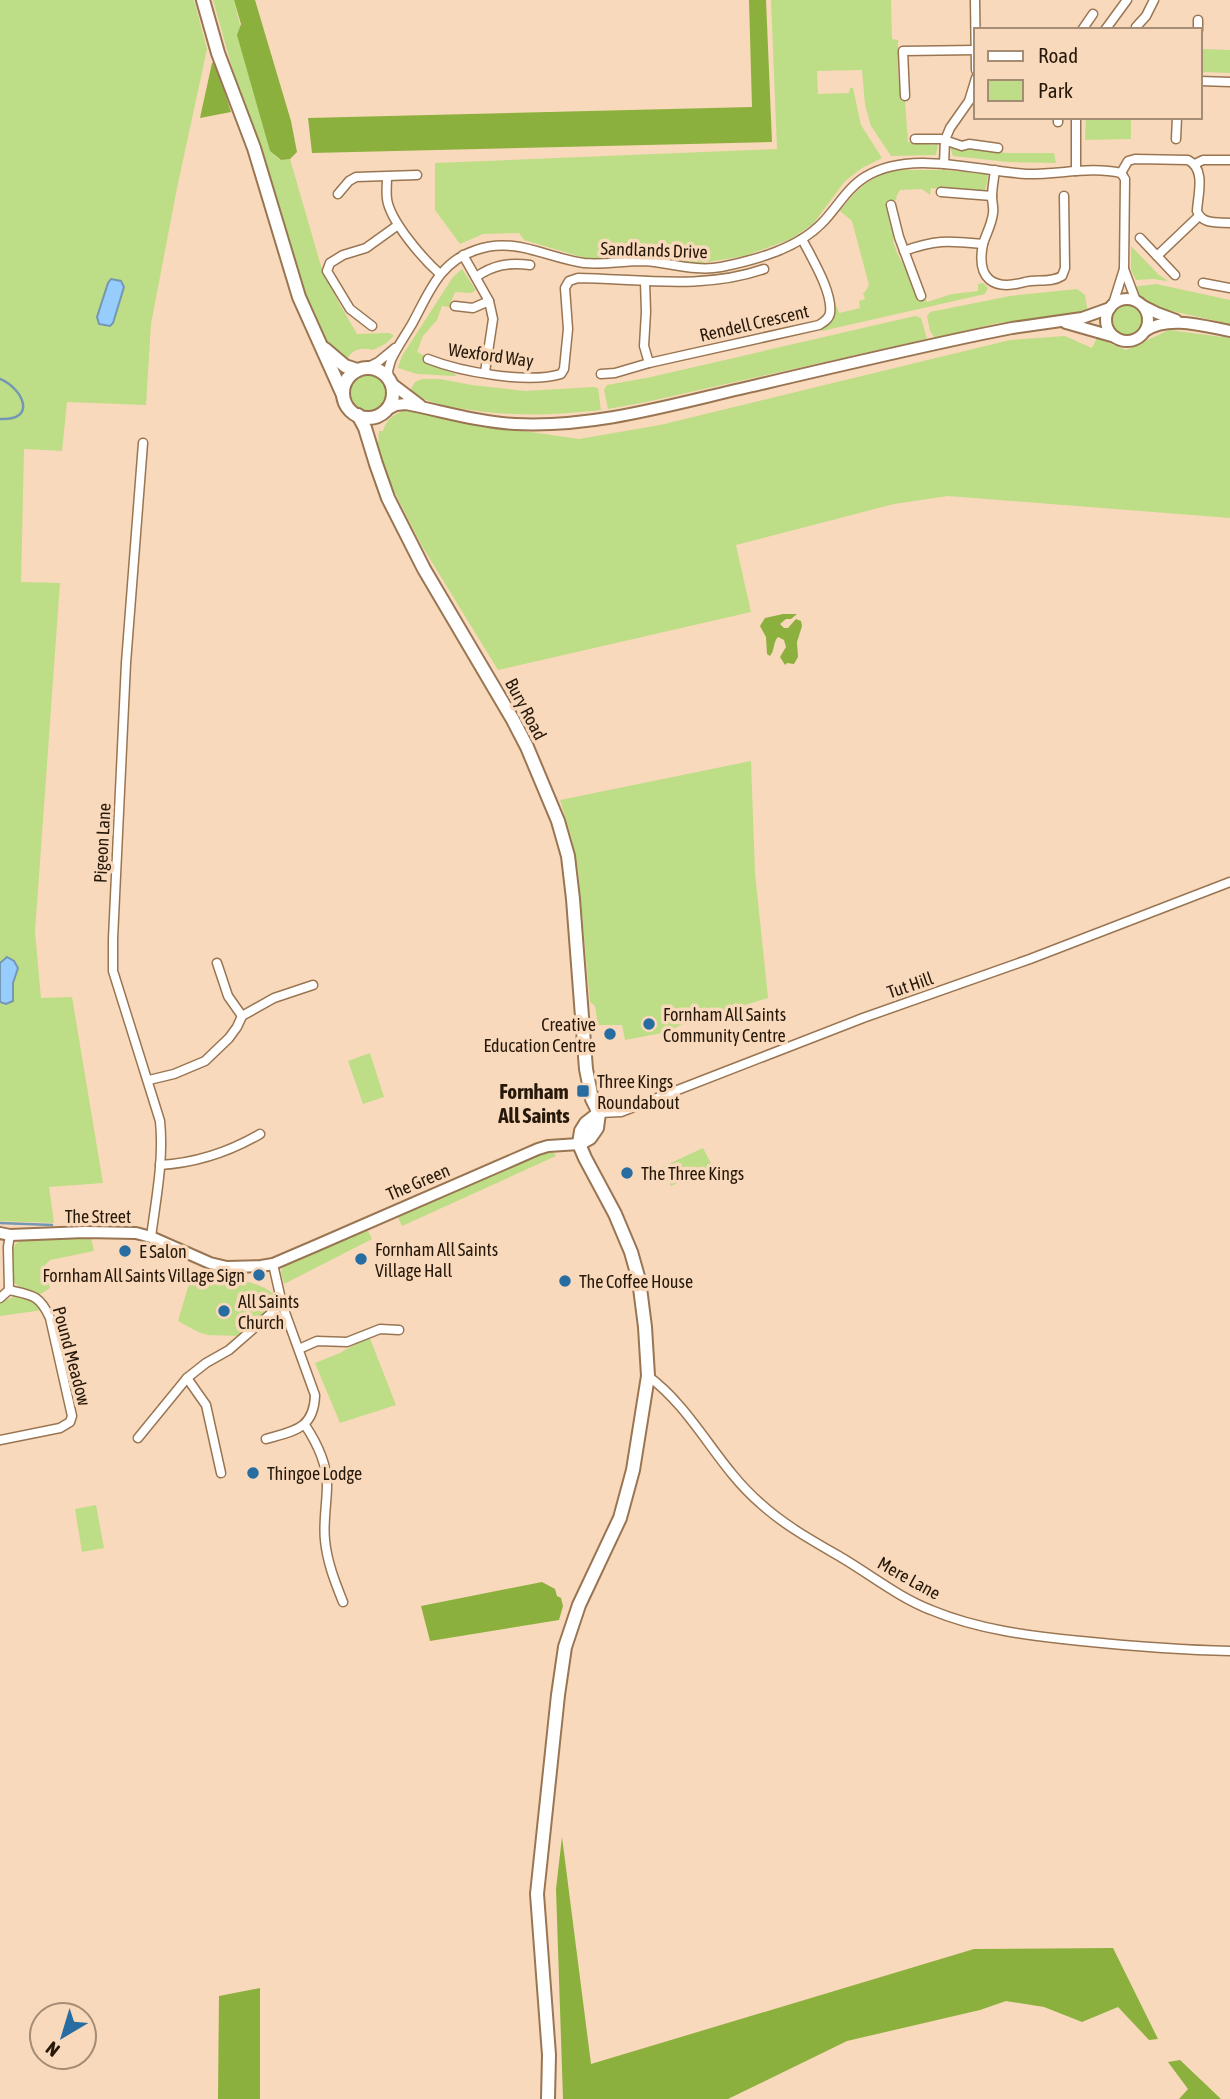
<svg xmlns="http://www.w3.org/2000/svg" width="1230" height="2099" viewBox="0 0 1230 2099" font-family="'Asap Condensed',sans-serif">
<rect width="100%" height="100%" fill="#f9d9bb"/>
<g fill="#bedd87">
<path d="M 0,0 L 194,0 L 207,49 L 177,188 L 151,324 L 146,405 L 67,402 L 62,451 L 24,449 L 21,582 L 60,583 L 35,932 L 41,998 L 72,997 L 103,1183 L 49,1187 L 54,1223 L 0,1221 Z"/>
<path d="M 213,0 L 234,0 L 270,151 L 280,160 L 290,159 L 321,266 L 339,303 L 357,334 L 390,333 L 394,336 L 385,344 L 373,350 C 361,347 352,349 346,361 L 324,338 L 312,317 L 296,270 L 265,160 L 233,71 Z"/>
<path d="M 771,0 L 891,0 L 892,39 L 898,40 L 898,75 L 902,101 L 905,101 L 908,142 L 933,145 L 938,143 L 936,155 L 891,156 L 871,126 L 865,105 L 862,70 L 817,71 L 818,94 L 849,93 L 850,88 L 853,88 L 861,125 L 882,158 L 862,168 L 845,181 L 813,224 L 791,239 L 745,256 L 695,264 L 683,262 L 677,256 L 650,251 L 648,244 L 636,243 L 633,251 L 610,252 L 606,258 L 585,258 L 524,240 L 519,233 L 483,234 L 460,244 L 435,210 L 435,163 L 777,149 Z"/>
<path d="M 1202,49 L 1230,50 L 1230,73 L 1205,72 L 1200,75 L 1200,54 L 1202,54 Z"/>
<path d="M 1086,117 L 1131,117 L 1131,139 L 1085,140 Z"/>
<path d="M 951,144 L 1006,153 L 1054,153 L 1056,163 L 1008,162 L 953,156 L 951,150 Z"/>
<path d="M 895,170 L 945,170 L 986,174 L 988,177 L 985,191 L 959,188 L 957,190 L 931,188 L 930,195 L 922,189 L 900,190 L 897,195 L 896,200 L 886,202 L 893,234 C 892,251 906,267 913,282 C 915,288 916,294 918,299 L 925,297 L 927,302 L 952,294 L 978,291 L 978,284 L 983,283 L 988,288 L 985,294 L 822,331 L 822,329 C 831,323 833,318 834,307 L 837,307 L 839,313 L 860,308 L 859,301 L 865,299 L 863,293 L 865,292 L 869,285 L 852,221 L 840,211 C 856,190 869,177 895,170 Z"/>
<path d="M 1131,246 L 1159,275 L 1167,280 L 1167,281 L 1153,279 L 1136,280 L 1131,270 Z"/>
<path d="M 462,269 L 476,290 L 471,293 L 455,292 L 449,307 L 442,306 L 437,320 L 423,336 L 417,352 L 427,357 L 424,363 L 456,374 L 455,376 L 417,374 L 398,368 L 402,356 L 453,277 Z"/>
<path d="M 1156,284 L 1230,300 L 1230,324 L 1154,307 L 1141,298 L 1133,287 Z"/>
<path d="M 1077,289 L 1085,295 L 1088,314 L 998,323 L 935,338 L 930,331 L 927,316 L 930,312 L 1010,296 Z"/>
<circle cx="1127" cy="320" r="15"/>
<path d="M 915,316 L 921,318 L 927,339 L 646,402 L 608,409 L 604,390 L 607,385 L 651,377 Z"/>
<path d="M 1169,330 L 1230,338 L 1230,518 L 948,496 L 894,504 L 736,545 L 751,612 L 498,670 L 422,546 L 393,489 L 390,489 L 378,444 L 379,431 L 383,431 C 386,421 391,416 401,412 L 402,408 L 482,425 L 579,439 L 660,425 L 1010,340 L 1065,336 L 1092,348 L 1097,338 L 1126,350 Z"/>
<circle cx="368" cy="393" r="18"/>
<path d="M 422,379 L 440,379 L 472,385 L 525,391 L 593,387 L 598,388 L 601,410 C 554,415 519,417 471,410 C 448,407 429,403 409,392 L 415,382 Z"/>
<path d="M 751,761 L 755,873 L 768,998 L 683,1024 L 667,1032 L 625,1040 L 622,1025 L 598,1025 L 595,1006 L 590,1002 L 578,869 L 571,836 L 560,800 Z"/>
<path d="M 370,1053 L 384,1097 L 363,1104 L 348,1061 Z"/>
<path d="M 703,1148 L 713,1167 L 671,1186 L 662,1167 Z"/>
<path d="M 546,1151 L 553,1152 L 556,1156 L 402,1226 L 397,1215 Z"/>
<path d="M 366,1227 L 372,1239 L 284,1284 L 281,1273 L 283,1265 Z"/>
<path d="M 70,1233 L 71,1239 L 91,1238 L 94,1251 L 50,1260 L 44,1266 L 50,1288 L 39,1295 L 21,1289 L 12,1280 L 11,1249 L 20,1240 Z"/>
<path d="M 193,1270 C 214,1276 265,1280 276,1297 L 251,1329 L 240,1336 L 208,1335 L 198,1332 L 178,1321 Z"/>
<path d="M 19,1295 L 35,1299 L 43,1310 L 0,1316 L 0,1302 Z"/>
<path d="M 369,1336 L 396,1405 L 340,1423 L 315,1363 L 340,1353 Z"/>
<path d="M 96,1505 L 104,1548 L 82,1552 L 75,1509 Z"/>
</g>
<g fill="#8cb03d">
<path d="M 234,0 L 255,0 L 291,121 L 297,152 L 290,159 L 281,160 L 270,151 L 237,35 L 241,24 Z"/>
<path d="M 749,0 L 766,0 L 772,142 L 312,153 L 308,118 L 752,107 Z"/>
<path d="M 215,62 L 231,112 L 200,118 L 212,63 Z"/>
<path d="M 783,614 L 797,614 L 791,619 L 786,619 L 780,624 L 784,628 L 788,628 L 796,619 L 801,621 L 802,626 L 797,642 L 798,657 L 794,664 L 787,663 L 785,665 L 780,657 L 786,647 L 784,640 L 778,637 C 773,642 775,650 770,656 L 767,654 L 766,637 L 760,626 L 765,618 Z"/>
<path d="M 542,1582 L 555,1589 L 557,1596 L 561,1598 L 563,1606 L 559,1620 L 430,1641 L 421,1606 Z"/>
<path d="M 562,1837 L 591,2064 L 974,1949 L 1113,1948 L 1158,2039 L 1149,2040 L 1118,2007 L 1082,2022 L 1044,2007 L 1006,2001 L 980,2010 L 847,2041 L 728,2099 L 563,2099 L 556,1889 Z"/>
<path d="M 260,1988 L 260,2099 L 218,2099 L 219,1996 Z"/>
<path d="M 1180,2060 L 1221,2099 L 1179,2099 L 1188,2089 L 1168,2062 Z"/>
</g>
<g fill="#96cdfd" stroke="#7497b4" stroke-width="2">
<path d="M 111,279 L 121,281 L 124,287 L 113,323 L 110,326 L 99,324 L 97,317 L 108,283 Z"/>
<path d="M 7,957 L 14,961 L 18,968 L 13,983 L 13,1001 L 6,1004 L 0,1002 L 0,963 Z"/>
</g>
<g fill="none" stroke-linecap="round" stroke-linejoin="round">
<g stroke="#7497b4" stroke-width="2.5">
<path d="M 0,379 C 24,389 37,421 0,419"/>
<path d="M 0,1223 L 52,1225"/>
</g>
<defs>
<g id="minor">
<path d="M 975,0 L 976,70"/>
<path d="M 1136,27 L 1146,16 L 1154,0"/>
<path d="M 1082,30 L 1093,14"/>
<path d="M 1105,30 L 1127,0"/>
<path d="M 1198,30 L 1198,20"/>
<path d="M 1200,81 L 1230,82"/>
<path d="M 905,96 L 903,51 L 976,50"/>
<path d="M 1058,122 L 1058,117"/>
<path d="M 915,139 L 941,139 L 962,146 L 969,144 L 998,148"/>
<path d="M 1176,139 L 1177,117"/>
<path d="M 944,164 L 945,140 L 950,128 L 969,101 L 976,78"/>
<path d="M 1195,164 L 1203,160 L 1230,160"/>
<path d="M 995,170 C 994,179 992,188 992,197 C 992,202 994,208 993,213 C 992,224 986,234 983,244 C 976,279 993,291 1025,282 C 1038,279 1051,283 1062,276 L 1065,268 L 1064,196"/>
<path d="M 1076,171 L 1076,117"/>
<path d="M 1121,173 L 1128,161 L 1135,159 L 1188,160 C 1206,169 1198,194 1197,211 C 1202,225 1218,222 1230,223"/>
<path d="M 387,177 C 387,184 386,192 387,199 C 390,221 423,259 440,274"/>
<path d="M 941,192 L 992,196"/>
<path d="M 338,194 L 349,181 L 356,177 L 417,175"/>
<path d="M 891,205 L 899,237 L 921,296"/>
<path d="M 1140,238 L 1175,275"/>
<path d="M 904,251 C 937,239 949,241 983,244"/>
<path d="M 463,255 L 489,301 L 493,319 L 485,372"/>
<path d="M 1157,256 L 1199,216"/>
<path d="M 1124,269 L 1136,301"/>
<path d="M 476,277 C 493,265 509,262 530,265"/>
<path d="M 645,281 L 646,312 L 644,346 L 649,363"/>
<path d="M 1203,283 L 1230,288"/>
<path d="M 455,306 L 473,308 L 489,301"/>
<path d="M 372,326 L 350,309 L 327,271 L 330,263 L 343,255 L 366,248 L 398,225"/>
<path d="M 428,359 C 461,372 528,384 561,374 L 564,369 L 568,329 L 565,288 L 569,281 L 578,278 C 640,279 704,290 764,269"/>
<path d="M 366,368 L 378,362 L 395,348"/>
<path d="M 601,374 L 615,373 L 649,363 L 819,325 C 824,322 829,319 830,313 C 833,292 811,257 802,239"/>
<path d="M 389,378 L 388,371 L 391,360 C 397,347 405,336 412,324 C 429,293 439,262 476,250 C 514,236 547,258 584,263 C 603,265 623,261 642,261 C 669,262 694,272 721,267 C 755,260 797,249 822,223 C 836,209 847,188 865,177 C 910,149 977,171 1026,174 C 1057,175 1090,166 1121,173 L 1125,179 L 1124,269 L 1113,304"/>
<path d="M 143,443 L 126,663 L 113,939 L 113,971 L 160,1121 C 164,1159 156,1199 151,1237"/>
<path d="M 217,963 L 228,996 L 242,1016"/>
<path d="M 149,1080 L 174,1074 L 205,1061 L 229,1038 L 237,1027 L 242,1016 L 274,998 L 313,985"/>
<path d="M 599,1113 L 621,1112 L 863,1018 L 1030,959 L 1230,882"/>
<path d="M 160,1165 C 195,1163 229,1152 260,1134"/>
<path d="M 9,1290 L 8,1247 L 10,1235"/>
<path d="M 0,1298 L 9,1290 C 32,1295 40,1295 50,1318 L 72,1416 L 70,1422 L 60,1428 L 0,1440"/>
<path d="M 299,1349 L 317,1341 L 347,1342 L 380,1329 L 399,1330"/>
<path d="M 648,1376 C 694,1410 717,1466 760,1503 C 785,1526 815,1542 844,1559 C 872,1576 900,1598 931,1610 C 979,1630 1031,1636 1081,1641 C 1131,1646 1181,1650 1230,1651"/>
<path d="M 187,1378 L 206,1405 L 221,1473"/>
<path d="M 305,1425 C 317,1443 327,1464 327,1485 C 327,1503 323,1522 325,1540 C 327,1562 335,1582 343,1602"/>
<path d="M 138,1438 L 187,1378 L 206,1363 L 229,1350 L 282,1304"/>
<path d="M 266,1439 C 294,1431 314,1429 315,1395 L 282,1304 L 273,1264"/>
</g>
<g id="secondary">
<circle cx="1127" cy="320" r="21"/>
<path d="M 1143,306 L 1157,313 L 1176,320"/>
<path d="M 1066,323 L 1115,337"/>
<path d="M 1145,331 C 1168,315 1204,326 1230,331"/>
<path d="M 391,383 L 420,405"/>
<path d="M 388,409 L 396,405 L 406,404 C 442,411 478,422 515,424 C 591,428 667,406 740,389 C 821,370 901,351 982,334 L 1012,328 L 1082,318 L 1110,308"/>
<path d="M 0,1233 L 10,1235 L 85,1232 L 136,1233 L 151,1237 L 210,1263 L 227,1267 L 261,1266 L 273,1264 L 315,1246 L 538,1149 L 548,1146 L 579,1144"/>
</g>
<g id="primary">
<path d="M 203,0 L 218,53 L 254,148 L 299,297 L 343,395"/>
<path d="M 325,349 L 345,366 L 357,370"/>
<circle cx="368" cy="393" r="25"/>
<path d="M 358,415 L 365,428 L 376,464 L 388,498 L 424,569 L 513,720 L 527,747 L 558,821 L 568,856 L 573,899 L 586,1069 L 592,1099 L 599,1113 L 597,1128 L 590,1138 L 579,1144"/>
<path d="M 548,2099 L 549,2055 L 537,1894 L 558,1695 L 565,1647 L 579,1605 L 620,1518 L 633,1470 L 648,1376 L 645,1327 L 639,1280 L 631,1252 L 615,1214 L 585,1158 L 579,1144 L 581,1131 L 586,1123 L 599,1113"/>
</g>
</defs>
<use href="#minor" stroke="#997552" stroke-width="11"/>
<use href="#secondary" stroke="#997552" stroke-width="14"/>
<use href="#primary" stroke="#997552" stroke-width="16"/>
<use href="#minor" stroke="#fff" stroke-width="8"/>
<use href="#secondary" stroke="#fff" stroke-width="10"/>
<use href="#primary" stroke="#fff" stroke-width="12"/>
</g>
<g fill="#286da2" stroke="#f9d9bb" stroke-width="2.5">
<circle cx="649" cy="1024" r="7"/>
<circle cx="610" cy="1034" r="7"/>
<rect x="576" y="1084" width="14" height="14" rx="3.5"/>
<circle cx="627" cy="1173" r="7"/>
<circle cx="125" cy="1251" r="7"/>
<circle cx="361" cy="1259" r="7"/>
<circle cx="259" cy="1275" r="7"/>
<circle cx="565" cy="1281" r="7"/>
<circle cx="224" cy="1311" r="7"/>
<circle cx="253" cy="1473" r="7"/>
</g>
<g text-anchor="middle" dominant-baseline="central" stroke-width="7" stroke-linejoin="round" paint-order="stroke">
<g font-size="18" fill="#26180a" stroke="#f9d9bb">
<text transform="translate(654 250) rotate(2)">Sandlands Drive</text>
<text transform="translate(754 323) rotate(-13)">Rendell Crescent</text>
<text transform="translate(491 355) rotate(8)">Wexford Way</text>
<text transform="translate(526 709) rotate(62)">Bury Road</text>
<text transform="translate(102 843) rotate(-87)">Pigeon Lane</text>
<text transform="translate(910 985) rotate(-19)">Tut Hill</text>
<text transform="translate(418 1182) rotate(-23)">The Green</text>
<text x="98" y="1216">The Street</text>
<text transform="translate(72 1356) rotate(75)">Pound Meadow</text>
<text transform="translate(909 1578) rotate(29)">Mere Lane</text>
</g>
<g font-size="18" fill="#26180a" stroke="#f9d9bb" text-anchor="start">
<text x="663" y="1014">Fornham All Saints<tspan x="663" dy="21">Community Centre</tspan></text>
<text x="596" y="1024" text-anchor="end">Creative<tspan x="596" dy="21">Education Centre</tspan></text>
<text x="597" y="1081">Three Kings<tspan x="597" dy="21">Roundabout</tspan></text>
<text x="641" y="1173">The Three Kings</text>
<text x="375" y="1249">Fornham All Saints<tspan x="375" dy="21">Village Hall</tspan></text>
<text x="139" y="1251">E Salon</text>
<text x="245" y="1275" text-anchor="end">Fornham All Saints Village Sign</text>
<text x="579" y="1281">The Coffee House</text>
<text x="238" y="1301">All Saints<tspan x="238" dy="21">Church</tspan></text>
<text x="267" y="1473">Thingoe Lodge</text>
</g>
<g font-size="21" font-weight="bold" fill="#26180a" stroke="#f9d9bb">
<text x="534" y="1091">Fornham<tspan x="534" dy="24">All Saints</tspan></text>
</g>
</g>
<rect x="974" y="28" width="228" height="91" fill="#f9d9bb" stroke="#a58c74" stroke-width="2"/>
<rect x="988" y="51" width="35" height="10" fill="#ffffff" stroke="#a58c74" stroke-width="2"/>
<text x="1038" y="63" font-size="21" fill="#26180a">Road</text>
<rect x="988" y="80" width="35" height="21" fill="#bedd87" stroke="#a58c74" stroke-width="2"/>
<text x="1038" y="98" font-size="21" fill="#26180a">Park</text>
<g transform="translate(63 2036) rotate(218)"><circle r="33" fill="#f9d9bb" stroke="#a58c74" stroke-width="2"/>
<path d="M0-5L12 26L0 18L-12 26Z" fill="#286da2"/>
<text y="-10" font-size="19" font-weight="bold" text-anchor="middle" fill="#26180a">N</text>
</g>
</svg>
